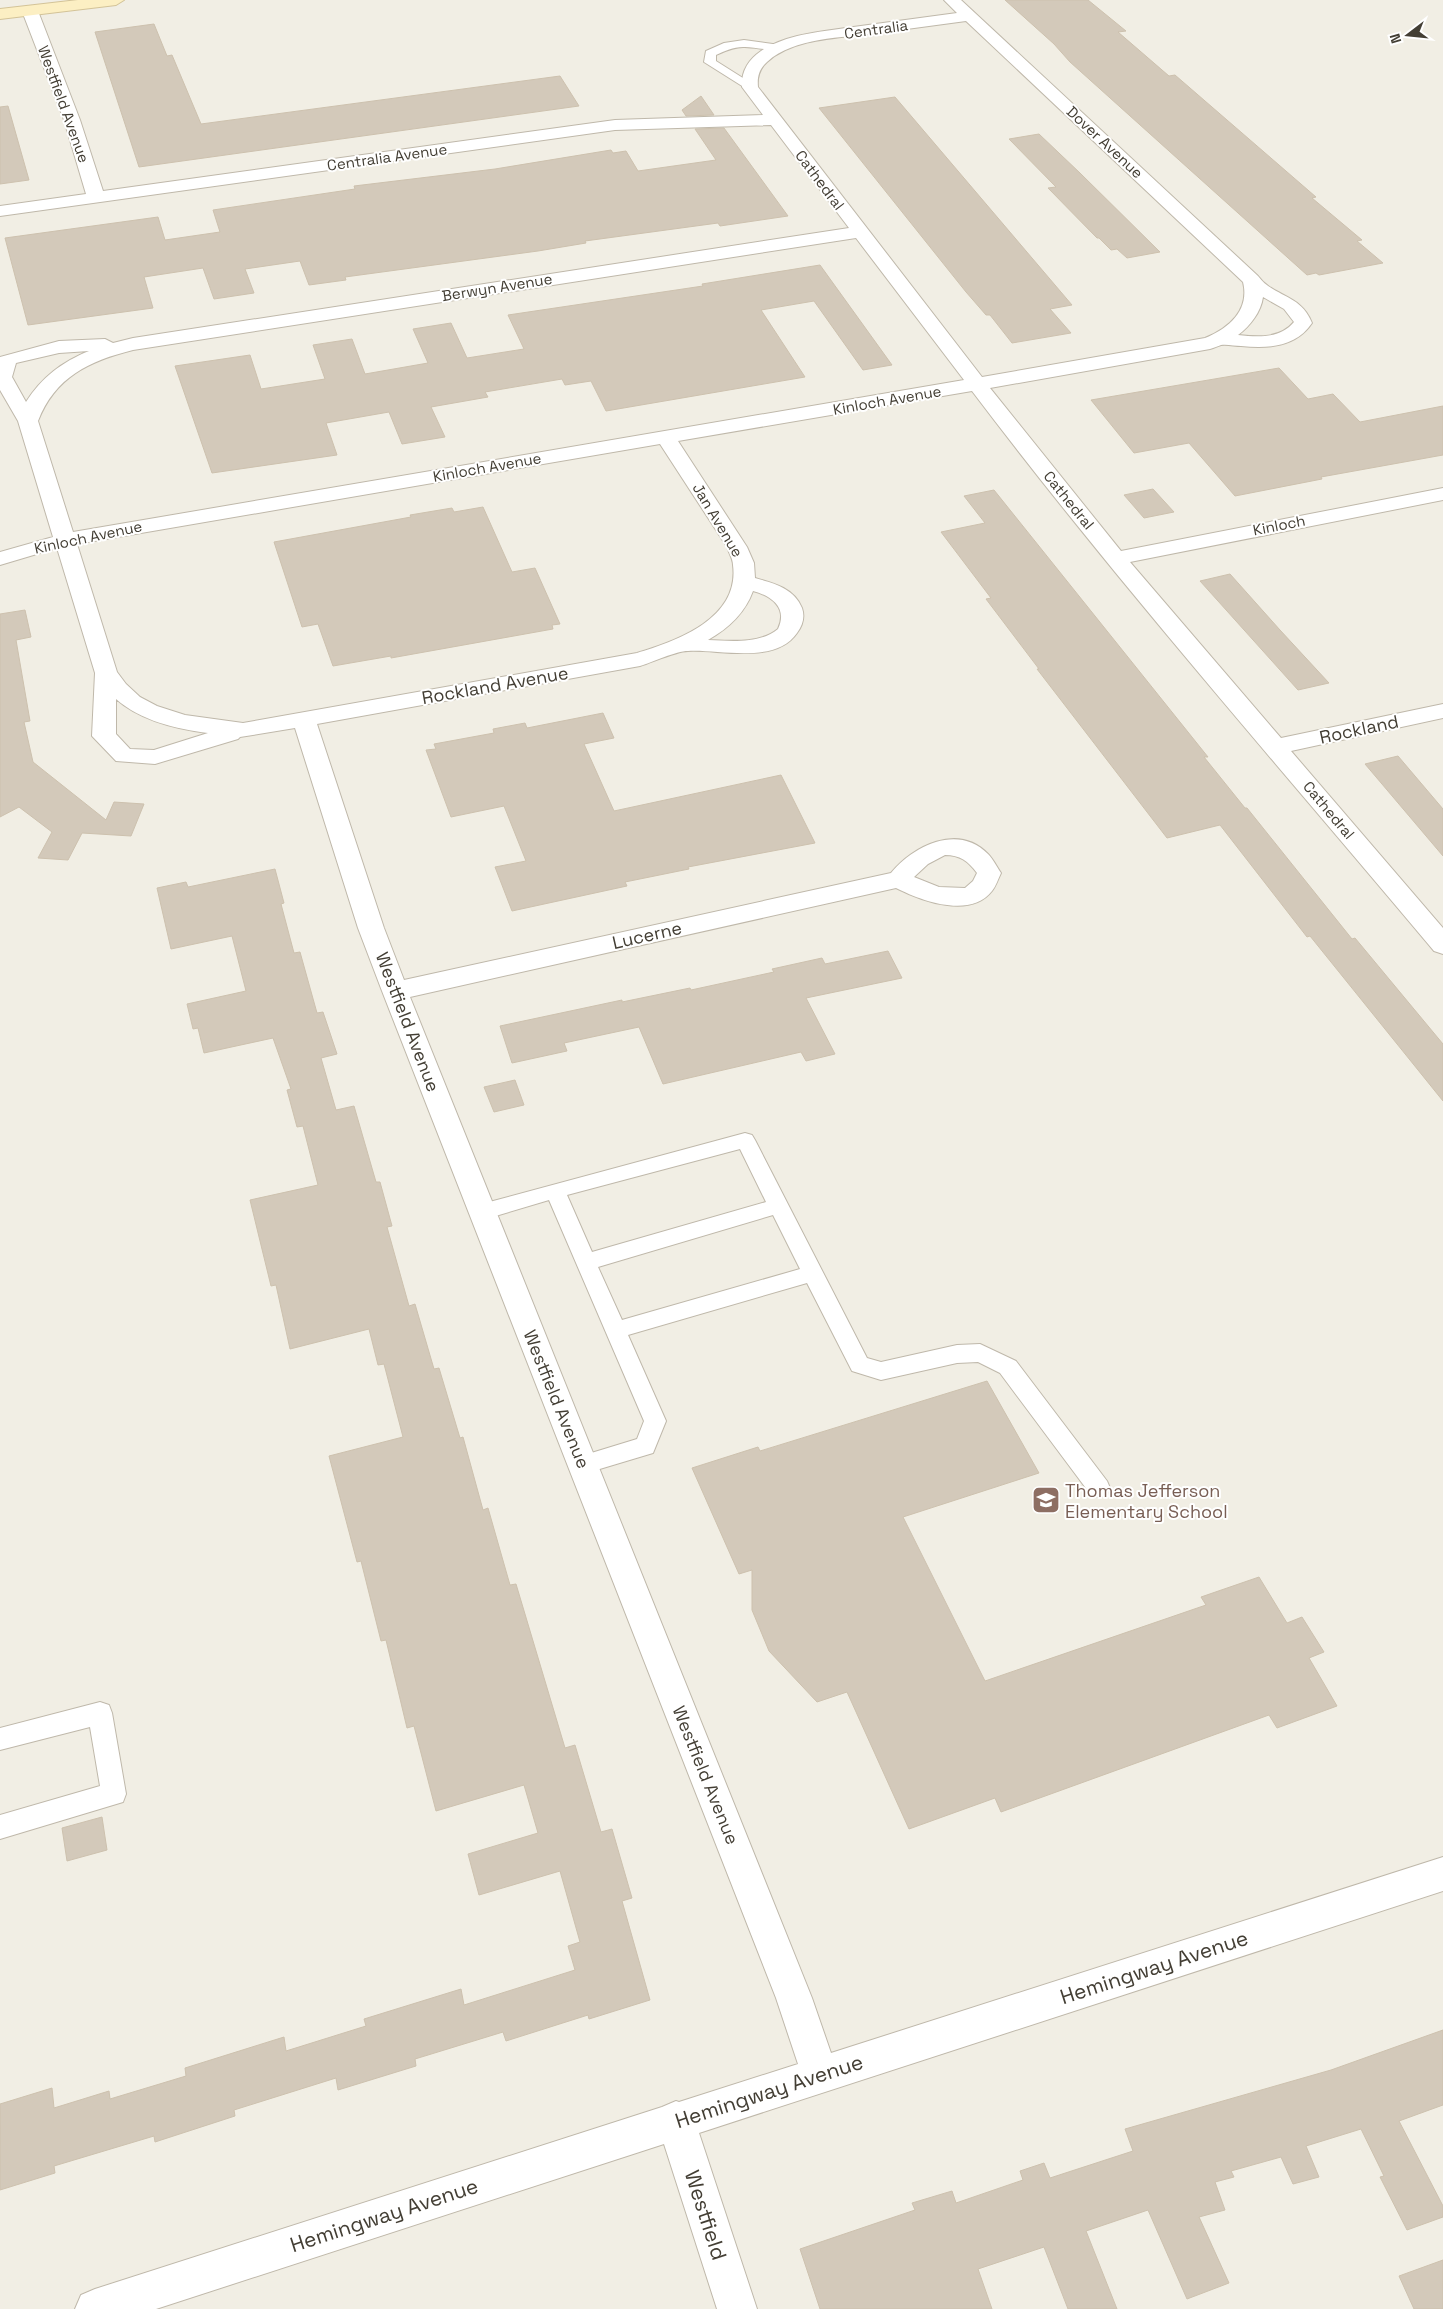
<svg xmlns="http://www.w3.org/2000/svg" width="1443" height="2309" viewBox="0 0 1443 2309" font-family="'Space Grotesk',sans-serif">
<rect width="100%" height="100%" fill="#f1eee4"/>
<g fill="#d3c9ba" stroke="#cdc1ae">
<path d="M 1005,0 L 1088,0 L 1126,31 L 1118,32 L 1169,76 L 1175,75 L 1316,197 L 1312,198 L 1362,240 L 1357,241 L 1383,263 L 1319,275 L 1316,273 L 1307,275 L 1070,62 L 1054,44 Z"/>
<path d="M 154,24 L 167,56 L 172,55 L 201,124 L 560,76 L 579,106 L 139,167 L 95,32 Z"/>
<path d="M 701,96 L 714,115 L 686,116 L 682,110 Z"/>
<path d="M 895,97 L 1072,305 L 1050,309 L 1071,333 L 1012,343 L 990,315 L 986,315 L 966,292 L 819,108 Z"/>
<path d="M 8,106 L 29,180 L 0,184 L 0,107 Z"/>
<path d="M 724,128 L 788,216 L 720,226 L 718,223 L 585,241 L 586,243 L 538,251 L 345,277 L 346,280 L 309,285 L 300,261 L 245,269 L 254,293 L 214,299 L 203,268 L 144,277 L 153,308 L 28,325 L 5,238 L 158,217 L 165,240 L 220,232 L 213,210 L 355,189 L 354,186 L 495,169 L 611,150 L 613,153 L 626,151 L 638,171 L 716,160 L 695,129 Z"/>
<path d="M 1039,134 L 1080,173 L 1160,252 L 1127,258 L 1117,249 L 1111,250 L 1099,238 L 1097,238 L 1048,188 L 1056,187 L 1009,139 Z"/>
<path d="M 820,265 L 892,365 L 863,370 L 814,301 L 761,310 L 805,377 L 606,411 L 591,381 L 565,385 L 562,379 L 485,392 L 488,397 L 431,407 L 445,437 L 402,444 L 389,412 L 326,423 L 337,455 L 212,473 L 175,366 L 250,355 L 261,389 L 325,379 L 313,345 L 352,339 L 365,374 L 428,363 L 413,329 L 451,323 L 467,358 L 524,349 L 508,315 L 703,286 L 702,284 Z"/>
<path d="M 1279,368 L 1308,399 L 1333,394 L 1360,422 L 1443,406 L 1443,455 L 1321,477 L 1322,479 L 1235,496 L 1189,443 L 1134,453 L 1091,400 Z"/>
<path d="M 1153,489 L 1174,512 L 1144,518 L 1124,495 Z"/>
<path d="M 994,490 L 1208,757 L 1204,757 L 1245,808 L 1247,808 L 1352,939 L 1355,938 L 1443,1044 L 1443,1101 L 1310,936 L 1307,937 L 1220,825 L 1167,838 L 1037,669 L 1039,669 L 986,599 L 991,598 L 941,532 L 985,523 L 964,496 Z"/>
<path d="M 483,507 L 512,572 L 535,568 L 560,624 L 552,625 L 553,629 L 391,658 L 391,656 L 333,666 L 318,624 L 302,627 L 274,542 L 411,517 L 410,515 L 452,508 L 454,512 Z"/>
<path d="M 1230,574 L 1280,630 L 1329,683 L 1298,690 L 1200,581 Z"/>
<path d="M 25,610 L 31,637 L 16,640 L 30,721 L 24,722 L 33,762 L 106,820 L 114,802 L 144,804 L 131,836 L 82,833 L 68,860 L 38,858 L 52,832 L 19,807 L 0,817 L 0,614 Z"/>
<path d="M 603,713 L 614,738 L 584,744 L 614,811 L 781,775 L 815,843 L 688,867 L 689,869 L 625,882 L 627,886 L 512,911 L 495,867 L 526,861 L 504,806 L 451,817 L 426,750 L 436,749 L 434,744 L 494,733 L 493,729 L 525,723 L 527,728 Z"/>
<path d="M 1398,756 L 1443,809 L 1443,856 L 1365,764 Z"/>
<path d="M 275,869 L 284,903 L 281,904 L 294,953 L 300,952 L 317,1013 L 323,1012 L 337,1054 L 321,1058 L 336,1110 L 354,1106 L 376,1182 L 380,1182 L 392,1226 L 387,1227 L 409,1306 L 415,1304 L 434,1369 L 439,1368 L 460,1438 L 463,1437 L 483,1510 L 488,1508 L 510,1585 L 516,1584 L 565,1748 L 575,1745 L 601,1832 L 612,1829 L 632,1898 L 622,1901 L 650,2000 L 589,2019 L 588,2015 L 506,2041 L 503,2032 L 415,2059 L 416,2066 L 338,2090 L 336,2078 L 234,2110 L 235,2116 L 155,2142 L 154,2136 L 54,2166 L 55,2173 L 0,2190 L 0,2104 L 52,2088 L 54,2108 L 109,2091 L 110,2099 L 186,2076 L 185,2068 L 284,2037 L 286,2051 L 366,2026 L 364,2019 L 461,1989 L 464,2005 L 575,1970 L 568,1946 L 580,1942 L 560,1871 L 479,1895 L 468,1854 L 538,1833 L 524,1785 L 436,1811 L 414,1726 L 407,1728 L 386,1640 L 381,1641 L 361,1561 L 357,1562 L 329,1456 L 403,1437 L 384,1364 L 378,1365 L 369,1329 L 290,1349 L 276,1285 L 271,1286 L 250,1200 L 318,1185 L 303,1126 L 297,1127 L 287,1090 L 291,1089 L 273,1038 L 204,1053 L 198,1028 L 193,1029 L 187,1004 L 246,991 L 232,936 L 171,949 L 157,888 L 186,882 L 188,887 Z"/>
<path d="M 888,951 L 902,978 L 806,998 L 835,1054 L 806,1061 L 801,1052 L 663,1084 L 639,1027 L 564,1043 L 567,1051 L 512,1063 L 500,1026 L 622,1000 L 622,1002 L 690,988 L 691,990 L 774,972 L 772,969 L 822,958 L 825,964 Z"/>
<path d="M 515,1080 L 524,1105 L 494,1112 L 484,1087 Z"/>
<path d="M 987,1381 L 1039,1473 L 903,1517 L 985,1681 L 1206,1605 L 1201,1597 L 1259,1577 L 1287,1623 L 1302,1617 L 1324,1652 L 1309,1658 L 1337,1706 L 1277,1728 L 1269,1715 L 1001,1812 L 995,1798 L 909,1829 L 847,1692 L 817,1702 L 769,1651 L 752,1610 L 752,1570 L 739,1574 L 692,1468 L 758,1447 L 760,1451 Z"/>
<path d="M 102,1817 L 107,1850 L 67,1861 L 62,1828 Z"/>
<path d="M 1443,2030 L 1443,2105 L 1399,2121 L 1443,2206 L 1443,2217 L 1407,2230 L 1380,2177 L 1384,2176 L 1361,2129 L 1306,2146 L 1319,2177 L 1293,2184 L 1281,2157 L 1231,2171 L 1234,2177 L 1215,2182 L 1225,2210 L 1199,2217 L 1229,2283 L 1187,2299 L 1148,2210 L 1086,2231 L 1117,2309 L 1068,2309 L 1044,2247 L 978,2269 L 992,2309 L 820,2309 L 800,2249 L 915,2210 L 912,2203 L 952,2191 L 956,2203 L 1023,2180 L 1020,2171 L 1044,2163 L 1050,2178 L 1133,2151 L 1125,2129 L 1331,2070 Z"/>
<path d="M 1443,2260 L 1443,2309 L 1414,2309 L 1399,2276 Z"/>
</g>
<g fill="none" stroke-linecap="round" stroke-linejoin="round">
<defs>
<g id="service">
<path d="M 744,40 L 780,45 L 786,48 C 779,54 754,46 743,47 C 733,47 725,51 716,55 L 716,61 L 754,85 L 756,87 L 750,91 L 704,62 L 706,51 L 724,43 Z"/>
<path d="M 745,1133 L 752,1135 L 755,1140 L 867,1358 L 881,1362 L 957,1345 L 980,1344 L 1016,1361 L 1107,1481 L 1110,1488 L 1107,1495 L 1099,1497 L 1091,1495 L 1000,1373 L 978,1362 L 957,1363 L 881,1380 L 852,1371 L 807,1283 L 628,1335 L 666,1421 L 653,1453 L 583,1474 L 575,1472 L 572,1465 L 575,1458 L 637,1439 L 644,1421 L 549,1200 L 482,1220 L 475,1217 L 472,1212 L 475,1207 L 482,1204 ZM 740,1149 L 766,1202 L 592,1252 L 567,1195 ZM 773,1215 L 800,1269 L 622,1320 L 598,1267 Z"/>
<path d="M 100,1702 L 109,1705 L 112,1713 L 126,1794 L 123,1802 L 0,1839 L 0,1815 L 100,1786 L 90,1727 L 0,1750 L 0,1728 Z"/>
</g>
<path id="minor" d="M 944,0 L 961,0 L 1258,276 C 1273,297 1301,294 1312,323 C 1296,347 1268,349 1241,346 C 1235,346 1227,344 1221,345 C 1218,346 1214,348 1210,349 L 990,388 L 1121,551 L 1443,488 L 1443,500 L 1130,562 L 1281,738 L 1443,704 L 1443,718 L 1291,751 L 1443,928 L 1443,954 L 1434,951 C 1279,766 1118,584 972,391 L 678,441 L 747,547 L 754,563 L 755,578 C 773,583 794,588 802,608 C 805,617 803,625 797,633 C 775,665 719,649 688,651 C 676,651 653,662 640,666 L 317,724 L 384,928 L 404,980 L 891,873 C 913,846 958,823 988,854 C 993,859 997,867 1001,873 C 998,879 996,886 992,891 C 970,919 922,901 896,888 L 410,997 L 812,1998 L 831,2053 L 1443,1857 L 1443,1891 L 699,2133 L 757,2309 L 717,2309 L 664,2144 L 156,2309 L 75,2309 L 81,2295 L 95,2289 L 662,2107 L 676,2101 L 679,2102 L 798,2064 L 776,1998 L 382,991 L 358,928 L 295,728 L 240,737 L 238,739 L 155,764 L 116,761 L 92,736 L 95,673 L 57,548 L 0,565 L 0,552 L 53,537 L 18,421 L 0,390 L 0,357 L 59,341 L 105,339 L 113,343 L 133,338 L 849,228 L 771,125 L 615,130 L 0,216 L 0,206 L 86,194 L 64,120 L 22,11 L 25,8 L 35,8 L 38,11 L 80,120 L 103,191 L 615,120 L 763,115 L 742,87 C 741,72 748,60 761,51 C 785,35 818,32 846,28 C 883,23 920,18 957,13 ZM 966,21 L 1243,282 C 1250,310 1229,328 1205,338 L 982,377 L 758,87 C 757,77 759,69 767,62 C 794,37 843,38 877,33 C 907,29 936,25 966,21 ZM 856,238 L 964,380 L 73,532 L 38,421 C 55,377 89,361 133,350 ZM 1263,297 L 1284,309 L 1294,322 C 1280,339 1258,337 1238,335 C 1250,326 1261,312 1263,297 ZM 89,351 C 62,362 42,377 26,402 L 12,377 L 16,363 L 59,353 ZM 660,444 L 727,547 C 729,553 733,559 733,565 C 740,618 678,641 637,653 L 243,723 L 185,715 L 157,706 L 140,697 L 126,684 L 117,672 L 77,544 ZM 753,591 C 772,596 788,608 778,629 C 760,644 731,641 708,640 C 729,628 745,613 753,591 ZM 116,699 C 141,721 176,729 208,733 L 154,750 L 130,749 L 116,734 ZM 945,855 C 960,855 968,861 977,873 L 973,881 L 965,888 L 939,887 L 914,877 L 928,864 Z"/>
<path id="secondary" d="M 78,0 L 124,0 L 116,5 L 0,19 L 0,9 Z"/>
</defs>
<use href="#service" stroke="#bfb8aa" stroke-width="2"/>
<use href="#minor" stroke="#bfb8aa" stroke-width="2"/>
<use href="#secondary" stroke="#d3c398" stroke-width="2"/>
<use href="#service" fill="#fff" fill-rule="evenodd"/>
<use href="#minor" fill="#fff" fill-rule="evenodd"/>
<use href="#secondary" fill="#fcefc3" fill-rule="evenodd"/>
</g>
<defs>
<symbol id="school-square" viewBox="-11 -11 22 22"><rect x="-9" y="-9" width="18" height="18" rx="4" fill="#8d6e63" stroke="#fff"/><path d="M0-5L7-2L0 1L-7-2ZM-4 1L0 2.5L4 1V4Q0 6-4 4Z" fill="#fff"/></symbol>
</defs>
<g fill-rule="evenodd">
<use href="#school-square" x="1030" y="1484" width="32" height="32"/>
</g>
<g text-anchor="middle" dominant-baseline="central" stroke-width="4" stroke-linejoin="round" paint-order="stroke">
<g font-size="15" fill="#433e34" stroke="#fff">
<text transform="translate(876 29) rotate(-8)">Centralia</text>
<text transform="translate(64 104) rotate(70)">Westfield Avenue</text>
<text transform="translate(1105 142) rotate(43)">Dover Avenue</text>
<text transform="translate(387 157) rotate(-8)">Centralia Avenue</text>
<text transform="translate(820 180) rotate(53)">Cathedral</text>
<text transform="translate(497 287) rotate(-9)">Berwyn Avenue</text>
<text transform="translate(887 400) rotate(-10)">Kinloch Avenue</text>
<text transform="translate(487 467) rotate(-10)">Kinloch Avenue</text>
<text transform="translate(1069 500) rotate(51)">Cathedral</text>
<text transform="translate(718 520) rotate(59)">Jan Avenue</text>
<text transform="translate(1279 525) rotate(-11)">Kinloch</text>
<text transform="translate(88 537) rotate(-12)">Kinloch Avenue</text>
<text transform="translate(1329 810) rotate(50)">Cathedral</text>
</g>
<g font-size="18" fill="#433e34" stroke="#fff">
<text transform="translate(495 685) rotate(-10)">Rockland Avenue</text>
<text transform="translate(1359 729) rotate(-12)">Rockland</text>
<text transform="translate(647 935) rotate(-13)">Lucerne</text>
<text transform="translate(408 1022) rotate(69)">Westfield Avenue</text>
<text transform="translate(557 1399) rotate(68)">Westfield Avenue</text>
<text transform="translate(706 1775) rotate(68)">Westfield Avenue</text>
</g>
<g font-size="18" fill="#785e54" stroke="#fff" text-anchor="start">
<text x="1065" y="1490">Thomas Jefferson<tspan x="1065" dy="21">Elementary School</tspan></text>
</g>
<g font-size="21" fill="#433e34" stroke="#fff">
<text transform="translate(1154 1967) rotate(-18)">Hemingway Avenue</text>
<text transform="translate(769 2091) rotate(-18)">Hemingway Avenue</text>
<text transform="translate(384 2215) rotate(-18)">Hemingway Avenue</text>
<text transform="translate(706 2215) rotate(72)">Westfield</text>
</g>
</g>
<g transform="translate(1408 35) rotate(254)" stroke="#ffffff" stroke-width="4" paint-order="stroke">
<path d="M0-4L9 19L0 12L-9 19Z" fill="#433e34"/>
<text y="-8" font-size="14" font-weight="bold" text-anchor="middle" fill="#433e34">N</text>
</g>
</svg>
